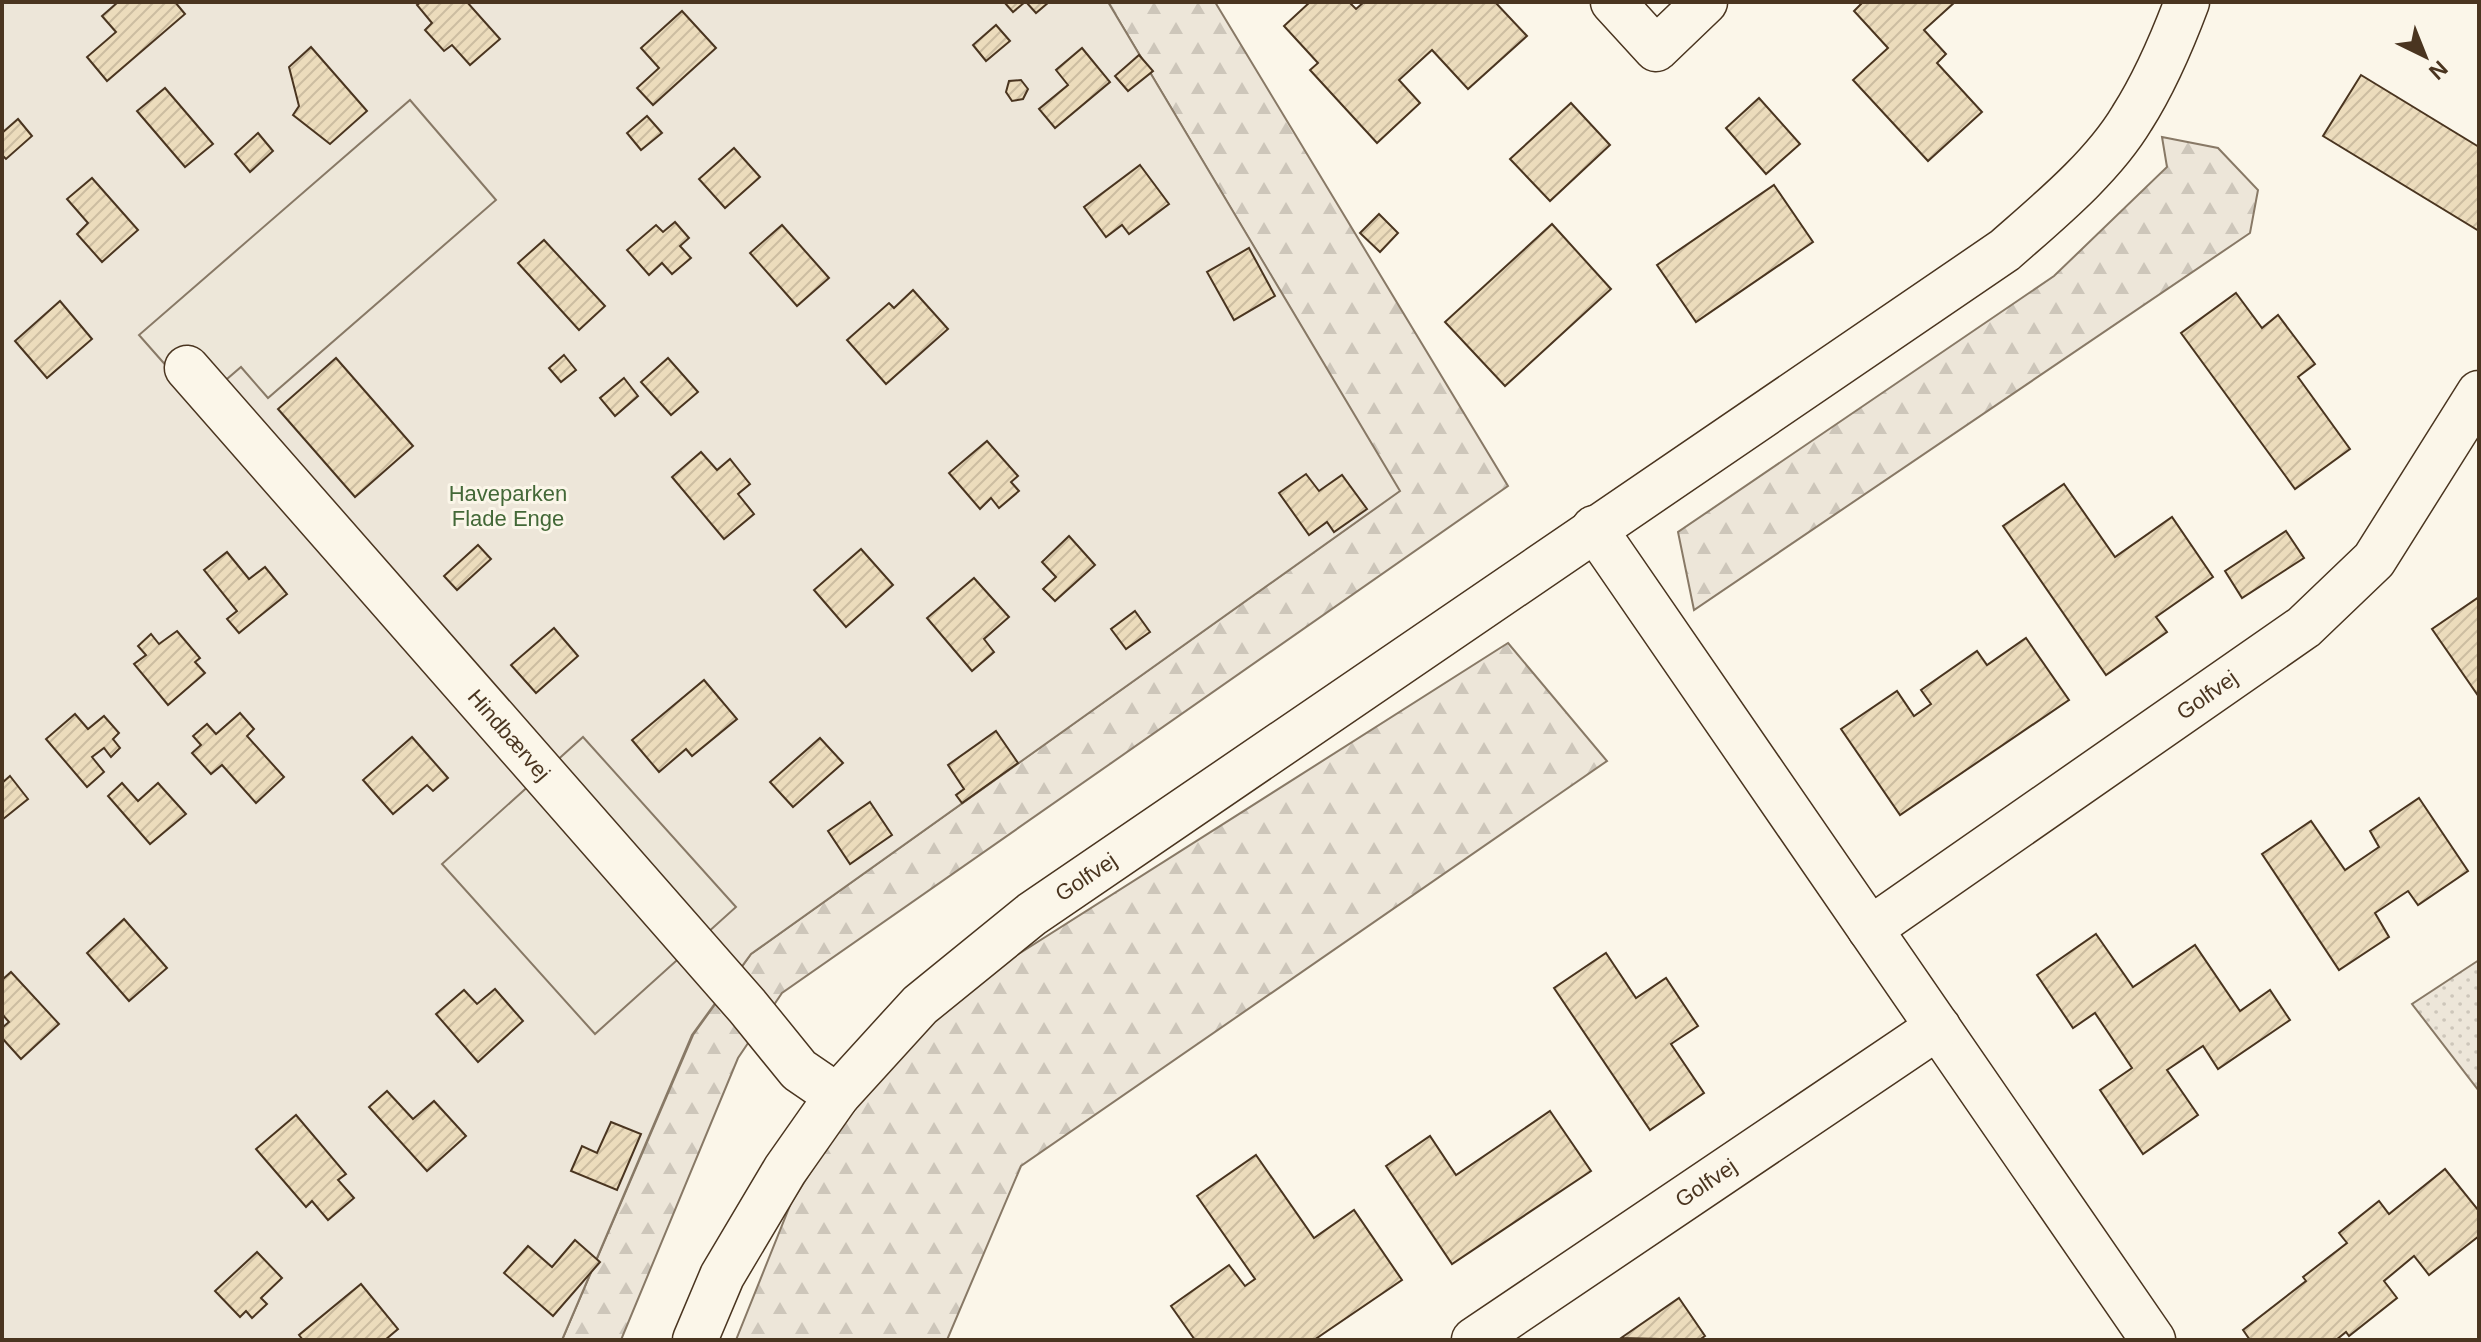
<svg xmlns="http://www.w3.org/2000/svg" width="2481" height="1342" viewBox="0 0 2481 1342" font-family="Arial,sans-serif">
<defs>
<pattern id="grass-dots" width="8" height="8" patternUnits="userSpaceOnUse" patternTransform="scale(2)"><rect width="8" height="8" fill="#ede6d9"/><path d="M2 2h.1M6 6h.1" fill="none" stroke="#cdc6ba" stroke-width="1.8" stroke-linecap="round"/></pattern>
<pattern id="forest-firs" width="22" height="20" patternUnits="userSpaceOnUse" patternTransform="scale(2)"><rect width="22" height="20" fill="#ede6d9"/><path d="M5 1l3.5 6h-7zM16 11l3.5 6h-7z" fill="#cdc6ba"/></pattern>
<pattern id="building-hatch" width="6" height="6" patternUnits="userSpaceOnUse" patternTransform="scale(2)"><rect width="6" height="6" fill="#ecdcbc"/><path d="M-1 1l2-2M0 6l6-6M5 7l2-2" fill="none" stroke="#ccbda1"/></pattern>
</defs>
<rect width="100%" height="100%" fill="#fbf6e9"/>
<path fill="url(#grass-dots)" stroke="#887966" stroke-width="2" d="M 2479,960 L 2479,1091 L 2412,1004 Z"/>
<g fill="url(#forest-firs)" stroke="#887966" stroke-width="2">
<path d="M 1108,2 L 1215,2 L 1508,486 L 782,993 L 738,1058 L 621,1340 L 562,1340 L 693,1035 L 751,954 L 1399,491 Z"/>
<path d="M 2162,137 L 2218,148 L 2258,190 L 2250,233 L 1694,610 L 1678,532 L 2054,276 L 2167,167 Z"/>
<path d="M 1508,643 L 1607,761 L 1021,1166 L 947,1340 L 736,1340 L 791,1203 L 869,1080 L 951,997 Z"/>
</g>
<path fill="#ede6d9" stroke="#887966" stroke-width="2" d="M 2,2 L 1108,2 L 1400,491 L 751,954 L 692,1035 L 562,1340 L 2,1340 Z"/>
<g fill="#ede7d9" stroke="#887966" stroke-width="2">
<path d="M 410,100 L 496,200 L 268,398 L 241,367 L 199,403 L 139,335 Z"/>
<path d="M 583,737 L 736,907 L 595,1034 L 442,864 Z"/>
</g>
<g fill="url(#building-hatch)" stroke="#4a3520" stroke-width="2">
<path d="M 118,2 L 175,2 L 185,14 L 107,81 L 87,57 L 116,32 L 102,16 Z"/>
<path d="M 421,2 L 467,2 L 500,39 L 470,65 L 452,45 L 444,51 L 425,30 L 432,23 L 417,5 Z"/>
<path d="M 1004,2 L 1025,2 L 1013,12 Z"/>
<path d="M 1026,2 L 1049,2 L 1036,13 Z"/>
<path d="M 1310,2 L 1349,2 L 1356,9 L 1364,2 L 1495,2 L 1527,36 L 1468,89 L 1432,50 L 1399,80 L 1420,103 L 1377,143 L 1310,70 L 1318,63 L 1284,26 Z"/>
<path d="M 1863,2 L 1955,2 L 1924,30 L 1946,54 L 1937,63 L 1982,112 L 1928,161 L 1853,80 L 1888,48 L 1854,11 Z"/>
<path d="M 682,11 L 716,48 L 653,105 L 637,88 L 659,68 L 641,48 Z"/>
<path d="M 996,25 L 1010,41 L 986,61 L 973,45 Z"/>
<path d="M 311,47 L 367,111 L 330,144 L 293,115 L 299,106 L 289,67 Z"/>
<path d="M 1082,48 L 1110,82 L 1055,128 L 1039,109 L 1068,85 L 1056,70 Z"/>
<path d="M 1139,55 L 1153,71 L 1128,91 L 1115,76 Z"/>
<path d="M 2361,75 L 2479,147 L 2479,231 L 2323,136 Z"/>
<path d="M 1021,80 L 1028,89 L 1023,99 L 1012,101 L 1006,92 L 1009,81 Z"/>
<path d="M 165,88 L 213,144 L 185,167 L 137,111 Z"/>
<path d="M 1759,98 L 1800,144 L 1766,174 L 1726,128 Z"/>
<path d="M 1571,103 L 1610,145 L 1550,201 L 1510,159 Z"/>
<path d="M 647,116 L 662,133 L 641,150 L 627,133 Z"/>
<path d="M 18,119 L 32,136 L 6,159 L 2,155 L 2,133 Z"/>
<path d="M 258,133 L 273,151 L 250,172 L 235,154 Z"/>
<path d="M 734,148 L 760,177 L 725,208 L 699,179 Z"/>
<path d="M 1140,165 L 1169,204 L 1129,234 L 1122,225 L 1106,237 L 1084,207 Z"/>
<path d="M 92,178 L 138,230 L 102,262 L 77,234 L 88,223 L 67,199 Z"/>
<path d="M 1774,185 L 1813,242 L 1696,322 L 1657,265 Z"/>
<path d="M 1379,214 L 1398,233 L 1380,252 L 1360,233 Z"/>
<path d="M 675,222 L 689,238 L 680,246 L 691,258 L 672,274 L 662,263 L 649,275 L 627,250 L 656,225 L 663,232 Z"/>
<path d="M 1552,224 L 1611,289 L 1505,386 L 1445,322 Z"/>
<path d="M 782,225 L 829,278 L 797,306 L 750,253 Z"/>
<path d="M 544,240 L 605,306 L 579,330 L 518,263 Z"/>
<path d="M 1249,248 L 1275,296 L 1234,320 L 1207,272 Z"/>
<path d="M 913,290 L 948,329 L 886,384 L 847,340 L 889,303 L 894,308 Z"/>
<path d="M 2236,293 L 2262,328 L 2278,315 L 2315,364 L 2298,377 L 2350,449 L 2295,489 L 2181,333 Z"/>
<path d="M 60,301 L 92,339 L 47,378 L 15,341 Z"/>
<path d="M 564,355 L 576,370 L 561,382 L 549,368 Z"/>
<path d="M 336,358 L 413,446 L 355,497 L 278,409 Z"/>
<path d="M 668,358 L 698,392 L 671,415 L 641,382 Z"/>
<path d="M 624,378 L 638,396 L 615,416 L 600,398 Z"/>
<path d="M 987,441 L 1018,476 L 1011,482 L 1019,491 L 999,508 L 991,498 L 980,509 L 949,473 Z"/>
<path d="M 701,452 L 717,470 L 730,459 L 750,484 L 738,494 L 754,514 L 724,539 L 672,477 Z"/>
<path d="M 1306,474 L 1319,491 L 1342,475 L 1367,509 L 1334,532 L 1327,522 L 1309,535 L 1279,493 Z"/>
<path d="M 2064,484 L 2115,557 L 2172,517 L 2213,577 L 2156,617 L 2167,632 L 2106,675 L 2003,526 Z"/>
<path d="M 2286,531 L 2304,558 L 2242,598 L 2225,571 Z"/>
<path d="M 1069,536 L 1095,565 L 1055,601 L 1043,589 L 1056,577 L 1042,562 Z"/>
<path d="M 478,545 L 491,559 L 457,590 L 444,576 Z"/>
<path d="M 861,549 L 893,585 L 846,627 L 814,590 Z"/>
<path d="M 227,552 L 249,579 L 265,567 L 287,594 L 239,633 L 227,619 L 237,611 L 204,570 Z"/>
<path d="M 974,578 L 1009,617 L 984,639 L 994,652 L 972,671 L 927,618 Z"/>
<path d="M 2479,597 L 2479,697 L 2432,629 Z"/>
<path d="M 1135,611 L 1150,632 L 1126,649 L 1111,629 Z"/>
<path d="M 554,628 L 578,656 L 536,693 L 511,665 Z"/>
<path d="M 177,631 L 200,658 L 195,662 L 205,673 L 168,705 L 134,664 L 146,655 L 138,646 L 151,634 L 159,644 Z"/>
<path d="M 2026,638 L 2069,700 L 1900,815 L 1841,729 L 1897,691 L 1914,716 L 1931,704 L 1921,690 L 1977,651 L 1987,665 Z"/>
<path d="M 704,680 L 737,719 L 692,756 L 686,749 L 659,772 L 632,740 Z"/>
<path d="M 240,713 L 254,729 L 247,736 L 284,777 L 256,803 L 222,765 L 211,774 L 192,753 L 201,745 L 193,736 L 207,724 L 216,734 Z"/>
<path d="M 75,714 L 88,729 L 104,716 L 119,733 L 113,739 L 120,748 L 111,757 L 104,748 L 92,757 L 104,772 L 87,787 L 46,739 Z"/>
<path d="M 996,731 L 1018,763 L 962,803 L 956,795 L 964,789 L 948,765 Z"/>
<path d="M 412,737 L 448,778 L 433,791 L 427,785 L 393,814 L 363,780 Z"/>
<path d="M 820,738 L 843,763 L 793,807 L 770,782 Z"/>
<path d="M 10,776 L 28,799 L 2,820 L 2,783 Z"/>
<path d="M 122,783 L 138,801 L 158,783 L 186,814 L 150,844 L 108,796 Z"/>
<path d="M 2419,798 L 2468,871 L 2418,905 L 2408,891 L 2375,913 L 2389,937 L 2339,970 L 2262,854 L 2311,821 L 2345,870 L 2379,847 L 2370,831 Z"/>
<path d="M 870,802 L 892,835 L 850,864 L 828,831 Z"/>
<path d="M 124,919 L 167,968 L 129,1001 L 87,953 Z"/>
<path d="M 2096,934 L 2133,987 L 2195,945 L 2240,1011 L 2270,990 L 2290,1020 L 2218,1069 L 2203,1046 L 2167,1070 L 2198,1115 L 2143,1154 L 2100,1090 L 2132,1068 L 2095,1013 L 2073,1028 L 2037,975 Z"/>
<path d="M 1606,953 L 1636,998 L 1666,978 L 1698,1026 L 1671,1044 L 1704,1093 L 1650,1130 L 1554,988 Z"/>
<path d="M 11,972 L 59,1024 L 21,1059 L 2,1038 L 2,1028 L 9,1022 L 2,1014 L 2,980 Z"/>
<path d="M 495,989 L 523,1021 L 478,1062 L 436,1014 L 464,990 L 477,1004 Z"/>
<path d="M 387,1091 L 413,1119 L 434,1101 L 466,1136 L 427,1171 L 369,1107 Z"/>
<path d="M 1550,1111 L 1591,1171 L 1452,1264 L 1386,1166 L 1430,1136 L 1456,1175 Z"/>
<path d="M 296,1115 L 346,1174 L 338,1180 L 354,1198 L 328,1220 L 312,1201 L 306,1207 L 256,1149 Z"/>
<path d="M 611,1122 L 641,1134 L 617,1190 L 571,1171 L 582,1146 L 597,1153 Z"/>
<path d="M 1256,1155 L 1314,1238 L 1354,1210 L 1402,1280 L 1314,1340 L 1195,1340 L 1171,1306 L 1229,1265 L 1245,1286 L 1255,1279 L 1197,1196 Z"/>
<path d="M 2445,1169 L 2479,1211 L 2479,1236 L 2429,1275 L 2414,1256 L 2384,1281 L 2397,1298 L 2349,1336 L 2346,1332 L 2336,1340 L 2250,1340 L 2243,1330 L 2306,1281 L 2303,1277 L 2347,1243 L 2339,1233 L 2379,1201 L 2389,1214 Z"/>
<path d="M 575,1240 L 600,1262 L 553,1316 L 504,1273 L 528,1246 L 552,1267 Z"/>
<path d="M 257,1252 L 282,1278 L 261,1298 L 267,1304 L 252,1318 L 246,1311 L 240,1317 L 215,1291 Z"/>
<path d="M 361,1284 L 398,1329 L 385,1340 L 303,1340 L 299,1335 Z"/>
<path d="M 1679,1298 L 1705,1336 L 1699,1340 L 1621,1338 Z"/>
</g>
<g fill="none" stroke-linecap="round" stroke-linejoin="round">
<defs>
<g id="minor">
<path d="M 1613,2 L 1656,49 L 1705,2"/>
<path d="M 187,368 L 747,1006 L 799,1070 L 837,1096"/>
<path d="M 1594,528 L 2153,1340"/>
<path d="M 1870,929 L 2304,627 L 2374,560 L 2479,393"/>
<path d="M 695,1340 L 722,1276 L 785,1170 L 837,1096 L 920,1005 L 1032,914 L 2005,250 C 2048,212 2102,168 2132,118 C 2155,82 2172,42 2187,2"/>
<path d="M 1474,1340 L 1938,1027"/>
</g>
</defs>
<use href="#minor" stroke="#4a3520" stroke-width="47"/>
<use href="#minor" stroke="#fbf6e9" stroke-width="44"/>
</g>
<g text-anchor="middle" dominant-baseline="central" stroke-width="6" stroke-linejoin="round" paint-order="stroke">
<g font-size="22" fill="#436837" stroke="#fbf6e9">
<text x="508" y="493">Haveparken<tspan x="508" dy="25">Flade Enge</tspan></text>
</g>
<g font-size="22" fill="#4a3520" stroke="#fbf6e9">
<text transform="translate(2207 695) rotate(-35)">Golfvej</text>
<text transform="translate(509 735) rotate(49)">Hindbærvej</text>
<text transform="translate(1086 877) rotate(-34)">Golfvej</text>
<text transform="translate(1706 1183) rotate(-34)">Golfvej</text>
</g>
</g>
<rect width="2481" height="1342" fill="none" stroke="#4a3520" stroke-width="8"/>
<g transform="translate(2425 56) rotate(137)" stroke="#fbf6e9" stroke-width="6" paint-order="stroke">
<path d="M0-6L14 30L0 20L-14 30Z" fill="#4a3520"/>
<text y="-12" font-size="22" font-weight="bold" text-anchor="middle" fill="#4a3520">N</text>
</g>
</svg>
